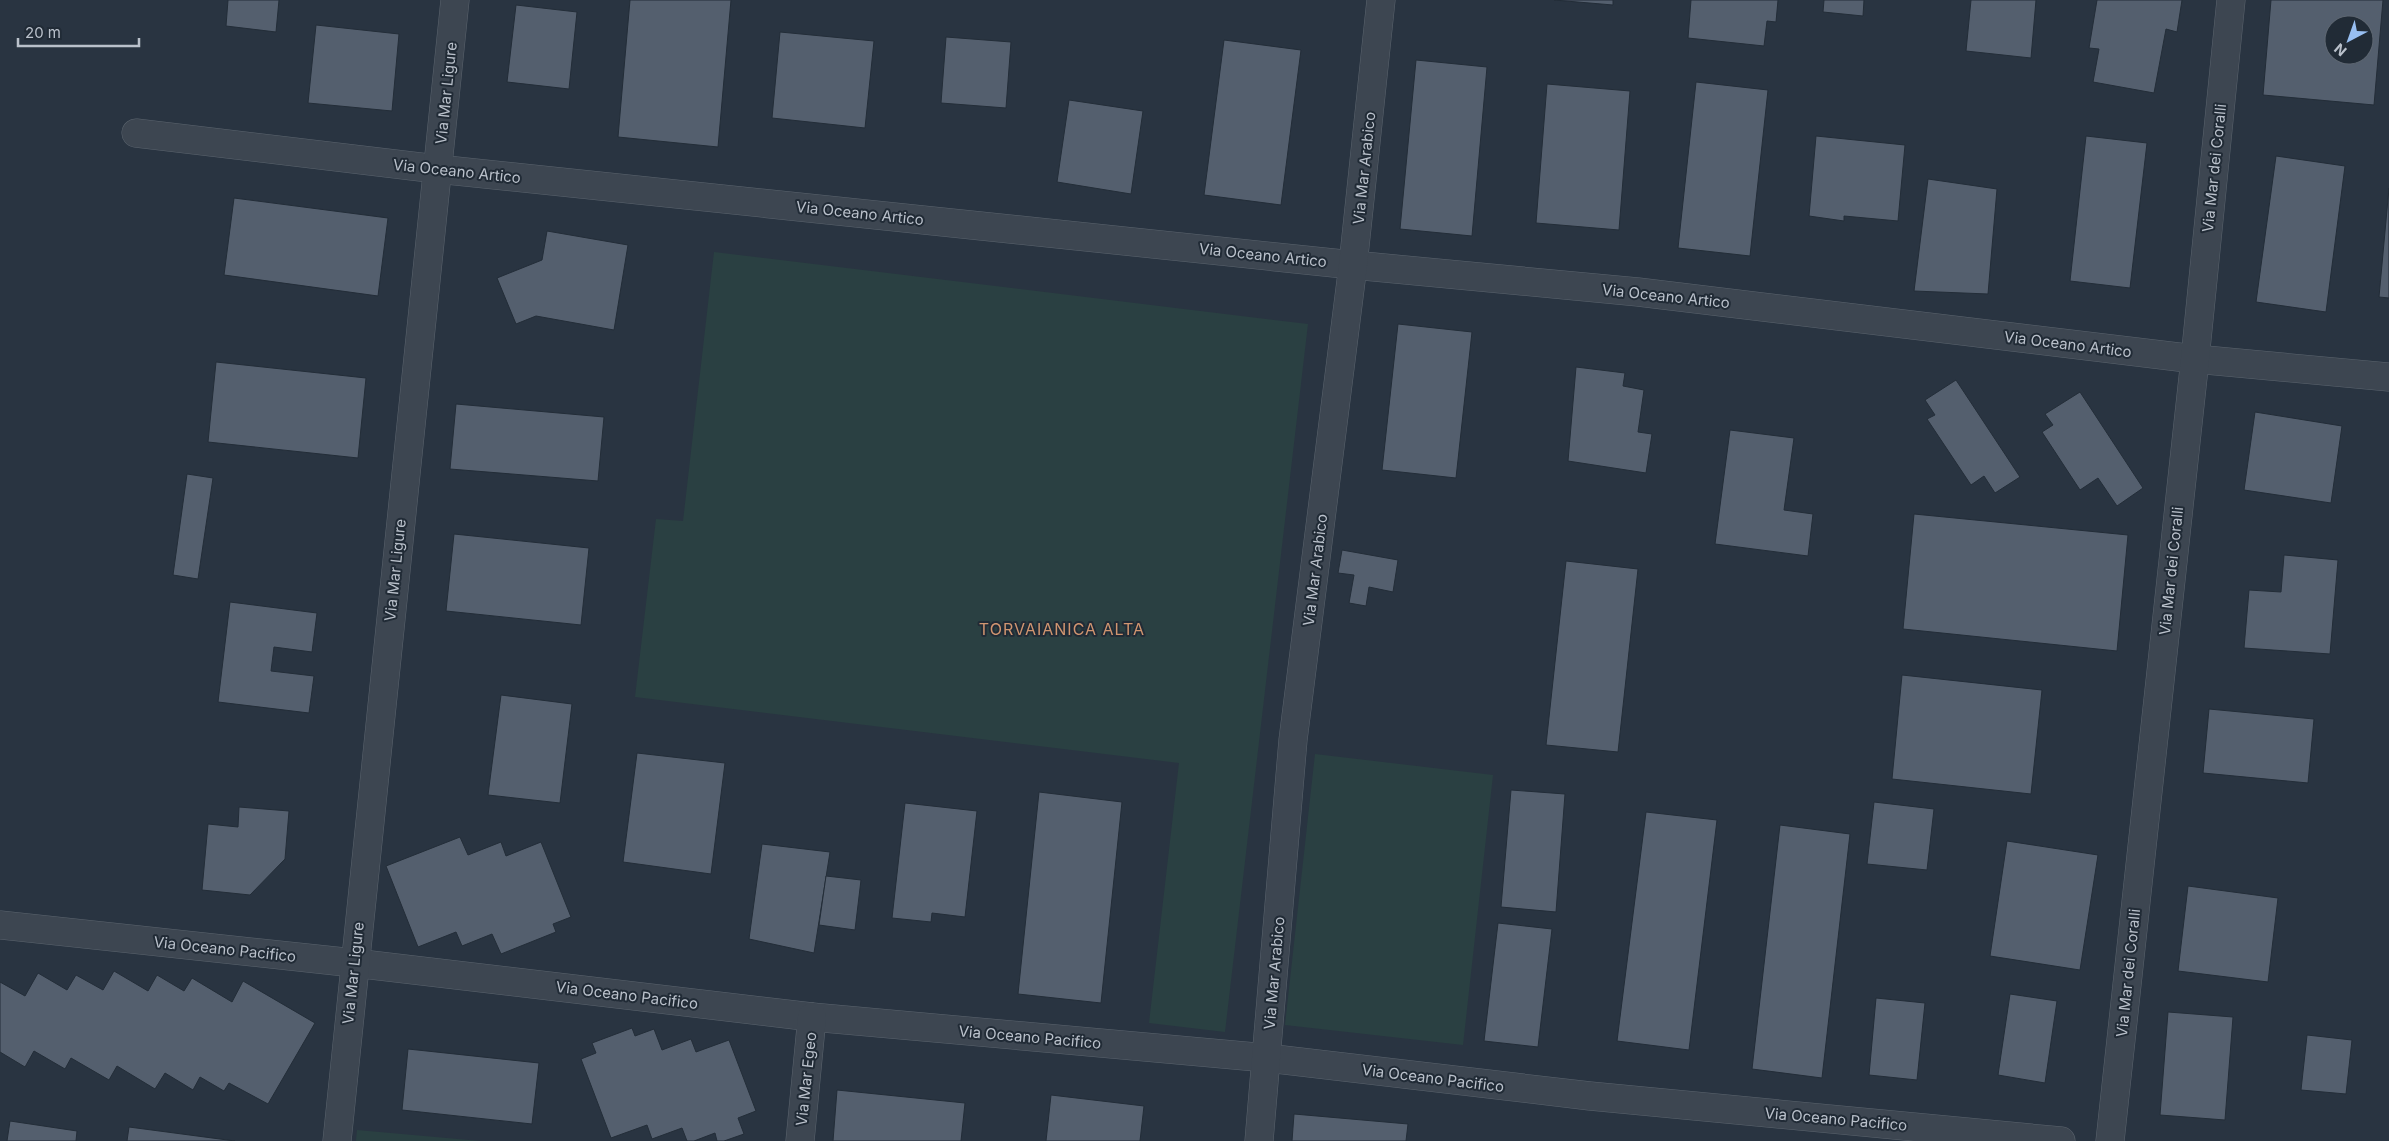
<svg xmlns="http://www.w3.org/2000/svg" width="2389" height="1141" viewBox="0 0 2389 1141" font-family="Inter,sans-serif">
<rect width="100%" height="100%" fill="#293441"/>
<g fill="#2a4042">
<path d="M 714,252 L 1308,324 L 1225,1032 L 1149,1023 L 1179,763 L 635,697 L 656,519 L 683,521 Z"/>
<path d="M 1315,754 L 1493,775 L 1463,1045 L 1285,1025 Z"/>
<path d="M 357,1130 L 480,1141 L 356,1141 Z"/>
</g>
<g fill="#545f6e" stroke="#232d38" fill-rule="evenodd">
<path d="M 228,0 L 279,0 L 276,32 L 226,26 Z"/>
<path d="M 630,0 L 731,0 L 718,147 L 618,137 Z"/>
<path d="M 1554,0 L 1613,0 L 1613,5 Z"/>
<path d="M 1691,0 L 1778,0 L 1776,22 L 1767,21 L 1764,46 L 1688,38 Z"/>
<path d="M 1824,0 L 1864,0 L 1863,16 L 1823,12 Z"/>
<path d="M 1971,0 L 2036,0 L 2031,58 L 1966,51 Z"/>
<path d="M 2097,0 L 2182,0 L 2177,32 L 2166,29 L 2154,93 L 2093,82 L 2099,49 L 2089,48 Z"/>
<path d="M 2271,0 L 2383,0 L 2374,105 L 2263,95 ZM 2334,25 L 2364,25 L 2364,55 L 2334,55 Z"/>
<path d="M 516,5 L 577,12 L 569,89 L 507,82 Z"/>
<path d="M 316,25 L 399,34 L 392,111 L 308,103 Z"/>
<path d="M 780,32 L 874,41 L 865,128 L 772,118 Z"/>
<path d="M 946,37 L 1011,42 L 1006,108 L 941,103 Z"/>
<path d="M 1224,40 L 1301,50 L 1281,205 L 1204,195 Z"/>
<path d="M 1416,60 L 1487,67 L 1472,236 L 1400,229 Z"/>
<path d="M 1696,82 L 1768,90 L 1750,256 L 1678,248 Z"/>
<path d="M 1547,84 L 1630,91 L 1619,230 L 1536,223 Z"/>
<path d="M 1069,100 L 1143,111 L 1131,194 L 1057,182 Z"/>
<path d="M 1816,136 L 1905,145 L 1898,221 L 1844,216 L 1844,221 L 1809,216 Z"/>
<path d="M 2086,136 L 2147,143 L 2130,288 L 2070,281 Z"/>
<path d="M 2276,156 L 2345,166 L 2326,312 L 2256,302 Z"/>
<path d="M 1928,179 L 1997,189 L 1988,294 L 1914,291 Z"/>
<path d="M 2389,188 L 2389,298 L 2379,297 Z"/>
<path d="M 234,198 L 388,218 L 378,296 L 224,275 Z"/>
<path d="M 547,231 L 628,245 L 614,330 L 536,316 L 516,324 L 497,278 L 542,260 Z"/>
<path d="M 1398,324 L 1472,332 L 1456,478 L 1382,470 Z"/>
<path d="M 216,362 L 366,378 L 358,458 L 208,442 Z"/>
<path d="M 1576,367 L 1625,373 L 1623,386 L 1644,390 L 1638,432 L 1652,434 L 1646,473 L 1568,461 Z"/>
<path d="M 1956,380 L 2020,477 L 1995,493 L 1984,476 L 1971,485 L 1927,419 L 1935,415 L 1925,400 Z"/>
<path d="M 2080,392 L 2143,488 L 2117,506 L 2098,478 L 2080,490 L 2042,432 L 2053,425 L 2045,414 Z"/>
<path d="M 456,404 L 604,417 L 598,481 L 450,469 Z"/>
<path d="M 2255,412 L 2342,426 L 2331,503 L 2244,490 Z"/>
<path d="M 1730,430 L 1794,438 L 1784,510 L 1813,514 L 1808,556 L 1715,544 Z"/>
<path d="M 187,474 L 213,478 L 198,579 L 173,575 Z"/>
<path d="M 1914,514 L 2128,535 L 2117,651 L 1903,629 Z"/>
<path d="M 454,534 L 589,548 L 581,625 L 446,611 Z"/>
<path d="M 1342,550 L 1398,560 L 1393,592 L 1369,587 L 1366,606 L 1349,603 L 1354,575 L 1338,573 Z"/>
<path d="M 2284,555 L 2338,560 L 2330,654 L 2244,648 L 2249,590 L 2281,592 Z"/>
<path d="M 1566,561 L 1638,569 L 1618,752 L 1546,745 Z"/>
<path d="M 230,602 L 317,613 L 312,652 L 274,647 L 271,671 L 314,676 L 309,713 L 218,702 Z"/>
<path d="M 1902,675 L 2042,690 L 2031,794 L 1892,779 Z"/>
<path d="M 501,695 L 572,704 L 560,803 L 488,795 Z"/>
<path d="M 2209,709 L 2314,719 L 2308,783 L 2203,773 Z"/>
<path d="M 637,753 L 725,763 L 711,874 L 623,862 Z"/>
<path d="M 1511,790 L 1565,794 L 1556,912 L 1501,907 Z"/>
<path d="M 1039,792 L 1122,802 L 1101,1003 L 1018,994 Z"/>
<path d="M 1874,802 L 1934,809 L 1927,870 L 1867,864 Z"/>
<path d="M 905,803 L 977,811 L 965,917 L 932,913 L 931,922 L 892,918 Z"/>
<path d="M 239,807 L 289,811 L 285,859 L 250,895 L 202,890 L 208,824 L 238,827 Z"/>
<path d="M 1646,812 L 1717,820 L 1689,1050 L 1617,1041 Z"/>
<path d="M 1780,825 L 1850,834 L 1822,1078 L 1752,1069 Z"/>
<path d="M 460,837 L 468,855 L 501,842 L 506,856 L 541,842 L 571,917 L 553,924 L 556,932 L 501,954 L 492,934 L 462,946 L 456,932 L 418,947 L 386,866 Z"/>
<path d="M 2007,841 L 2098,855 L 2080,970 L 1990,956 Z"/>
<path d="M 762,844 L 830,852 L 814,953 L 749,939 Z"/>
<path d="M 826,876 L 861,880 L 855,930 L 819,925 Z"/>
<path d="M 2188,886 L 2278,898 L 2268,982 L 2178,971 Z"/>
<path d="M 1498,923 L 1552,929 L 1538,1047 L 1484,1041 Z"/>
<path d="M 114,971 L 148,991 L 157,975 L 184,991 L 192,978 L 232,1002 L 243,981 L 315,1023 L 268,1104 L 229,1083 L 224,1091 L 200,1077 L 193,1090 L 165,1073 L 155,1089 L 117,1066 L 109,1080 L 71,1058 L 65,1069 L 34,1051 L 25,1067 L 0,1052 L 0,982 L 25,996 L 38,973 L 67,990 L 76,975 L 103,990 Z"/>
<path d="M 2010,994 L 2057,1001 L 2045,1083 L 1998,1075 Z"/>
<path d="M 1876,998 L 1925,1003 L 1917,1080 L 1869,1075 Z"/>
<path d="M 2168,1012 L 2233,1017 L 2225,1120 L 2160,1115 Z"/>
<path d="M 632,1028 L 635,1036 L 654,1029 L 662,1050 L 691,1039 L 696,1052 L 729,1040 L 756,1111 L 738,1118 L 744,1134 L 724,1141 L 717,1141 L 715,1133 L 694,1141 L 687,1141 L 682,1128 L 652,1139 L 647,1125 L 611,1138 L 581,1059 L 596,1053 L 592,1043 Z"/>
<path d="M 2307,1035 L 2352,1040 L 2346,1094 L 2301,1090 Z"/>
<path d="M 408,1049 L 539,1063 L 532,1124 L 402,1110 Z"/>
<path d="M 837,1090 L 965,1103 L 961,1141 L 833,1141 Z"/>
<path d="M 1051,1095 L 1144,1106 L 1140,1141 L 1046,1141 Z"/>
<path d="M 1294,1114 L 1408,1124 L 1406,1141 L 1292,1141 Z"/>
<path d="M 10,1121 L 77,1131 L 76,1141 L 7,1141 Z"/>
<path d="M 129,1127 L 235,1141 L 127,1141 Z"/>
</g>
<g fill="none" stroke-linecap="round" stroke-linejoin="round">
<defs>
<g id="street">
<path d="M 136,133 L 437,169 L 1353,265 L 1638,292 L 2195,359 L 2389,377"/>
<path d="M 0,925 L 354,963 L 812,1017 L 1267,1058 L 1590,1096 L 2061,1141"/>
<path d="M 337,1141 L 455,0"/>
<path d="M 800,1141 L 812,1017"/>
<path d="M 1259,1141 L 1293,740 L 1353,265 L 1381,0"/>
<path d="M 2110,1141 L 2195,359 L 2231,0"/>
</g>
</defs>
<use href="#street" stroke="#5b646e" stroke-width="29"/>
<use href="#street" stroke="#3d4651" stroke-width="28"/>
</g>
<g text-anchor="middle" dominant-baseline="central" stroke-width="4" stroke-linejoin="round" paint-order="stroke">
<g font-size="15" fill="#bac1cb" stroke="#212b36">
<text transform="translate(446 93) rotate(-84)">Via Mar Ligure</text>
<text transform="translate(1364 168) rotate(-84)">Via Mar Arabico</text>
<text transform="translate(2214 168) rotate(-84)">Via Mar dei Coralli</text>
<text transform="translate(457 171) rotate(6)">Via Oceano Artico</text>
<text transform="translate(860 213) rotate(6)">Via Oceano Artico</text>
<text transform="translate(1263 255) rotate(6)">Via Oceano Artico</text>
<text transform="translate(1666 296) rotate(6)">Via Oceano Artico</text>
<text transform="translate(2068 344) rotate(7)">Via Oceano Artico</text>
<text transform="translate(395 570) rotate(-84)">Via Mar Ligure</text>
<text transform="translate(1315 570) rotate(-83)">Via Mar Arabico</text>
<text transform="translate(2171 571) rotate(-84)">Via Mar dei Coralli</text>
<text transform="translate(225 949) rotate(6)">Via Oceano Pacifico</text>
<text transform="translate(353 973) rotate(-84)">Via Mar Ligure</text>
<text transform="translate(1274 973) rotate(-85)">Via Mar Arabico</text>
<text transform="translate(2128 973) rotate(-84)">Via Mar dei Coralli</text>
<text transform="translate(627 995) rotate(7)">Via Oceano Pacifico</text>
<text transform="translate(1030 1037) rotate(5)">Via Oceano Pacifico</text>
<text transform="translate(1433 1078) rotate(7)">Via Oceano Pacifico</text>
<text transform="translate(806 1079) rotate(-84)">Via Mar Egeo</text>
<text transform="translate(1836 1119) rotate(5)">Via Oceano Pacifico</text>
</g>
<g font-size="16" letter-spacing="1" fill="#d09570" stroke="#212b36">
<text x="1062" y="629">TORVAIANICA ALTA</text>
</g>
</g>
<g transform="translate(2349 40) rotate(221)"><circle r="24" fill="#212b36" stroke="#5e6772"/>
<path d="M0-4L9 19L0 12L-9 19Z" fill="#98bff2"/>
<text y="-8" font-size="14" font-weight="bold" text-anchor="middle" fill="#bac1cb">N</text>
</g>
<path d="M18 38v8h121v-8" fill="none" stroke="#bac1cb" stroke-width="2.5"/>
<text x="25" y="38" font-size="15" fill="#bac1cb" stroke="#212b36" stroke-width="4" paint-order="stroke">20 m</text>
</svg>
